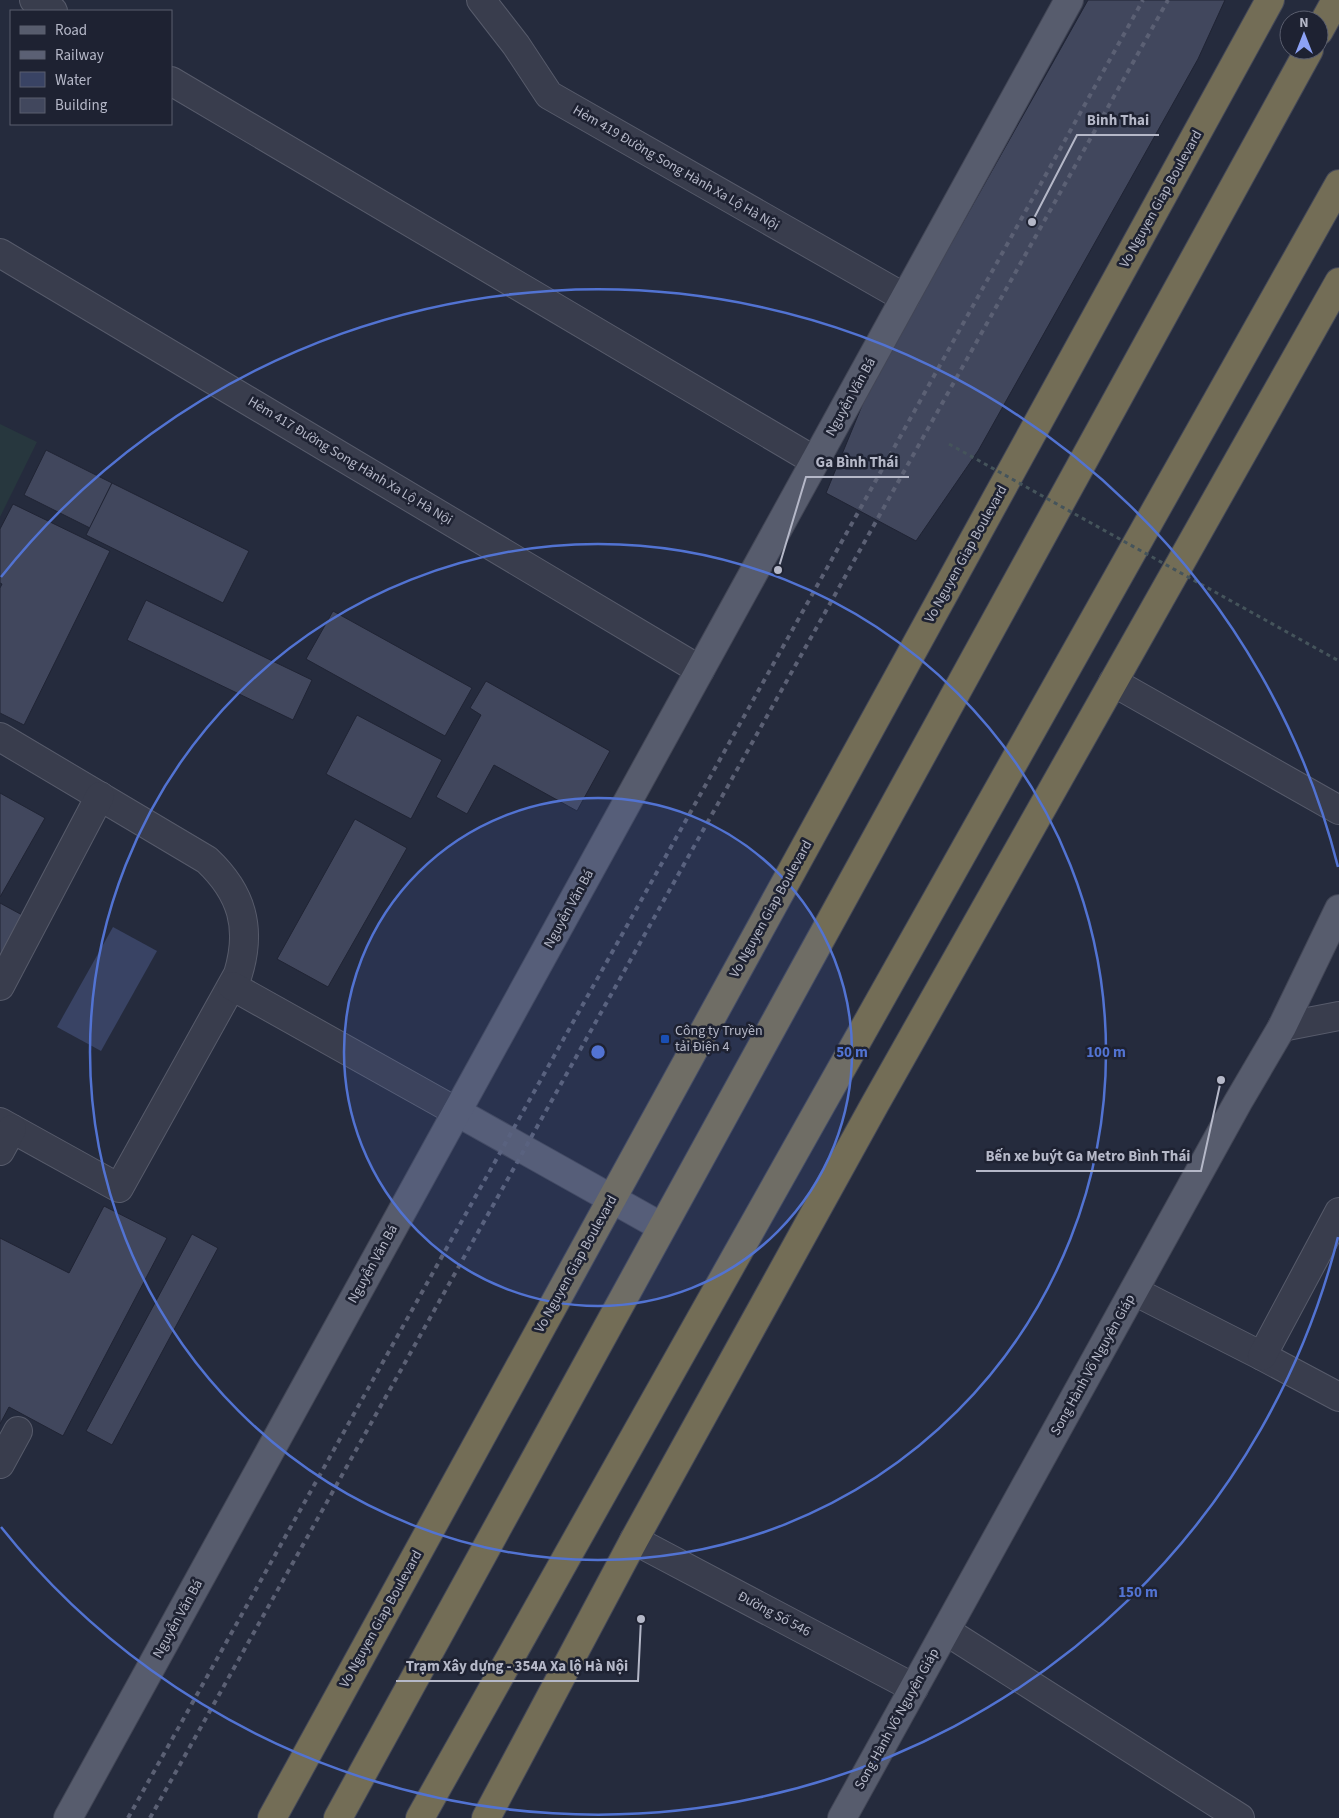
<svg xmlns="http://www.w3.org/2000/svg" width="1339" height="1818" viewBox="0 0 1339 1818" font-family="'Source Sans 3',sans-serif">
<rect width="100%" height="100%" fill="#252b3d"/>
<path fill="#27373e" d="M 0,424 L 37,442 L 0,517 Z"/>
<path fill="#394364" d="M 113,927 L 157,951 L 101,1051 L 57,1027 Z"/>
<g fill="#41475d" stroke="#202434">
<path d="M 1088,0 L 1225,0 L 1198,59 L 978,451 L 916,541 L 826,493 L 868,391 Z"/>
<path d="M 46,450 L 112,483 L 90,528 L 24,495 Z"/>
<path d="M 112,483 L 249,551 L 223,603 L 86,535 Z"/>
<path d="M 13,504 L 110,551 L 24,725 L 0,713 L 0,588 L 2,584 L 0,583 L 0,529 Z"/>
<path d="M 146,600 L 312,680 L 293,720 L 127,640 Z"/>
<path d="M 333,611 L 472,688 L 445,736 L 306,659 Z"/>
<path d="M 486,681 L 610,751 L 577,811 L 494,765 L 467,814 L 436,797 L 481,715 L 470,708 Z"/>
<path d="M 357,715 L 442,760 L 411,819 L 326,774 Z"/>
<path d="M 0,793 L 45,818 L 0,897 Z"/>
<path d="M 355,819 L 407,848 L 328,987 L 277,959 Z"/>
<path d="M 0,903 L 24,916 L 0,958 Z"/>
<path d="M 104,1206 L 167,1238 L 63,1436 L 9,1407 L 0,1424 L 0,1238 L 69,1273 Z"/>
<path d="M 192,1234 L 218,1248 L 112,1445 L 86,1431 Z"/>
</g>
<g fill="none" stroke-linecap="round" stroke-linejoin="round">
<defs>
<g id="minor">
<path d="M 34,0 L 53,11"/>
<path d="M 481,0 L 516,45 L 549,95 L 905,298"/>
<path d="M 171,81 L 815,461"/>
<path d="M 0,253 L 700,670"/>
<path d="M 1113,682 L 1339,810"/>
<path d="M 0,737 L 207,860 C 242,893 252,928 238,974 L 119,1188 L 0,1122"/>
<path d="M 0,986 L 100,796"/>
<path d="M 232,986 L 457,1112"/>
<path d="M 1282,1027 L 1339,1016"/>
<path d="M 0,1151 L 12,1129"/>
<path d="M 1134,1291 L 1262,1356 L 1339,1397"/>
<path d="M 1262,1356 L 1339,1212"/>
<path d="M 0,1464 L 18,1431"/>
<path d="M 634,1540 L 914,1688"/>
<path d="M 946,1631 L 1240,1818"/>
</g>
<g id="major">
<path d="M 457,1112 L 662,1227"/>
<path d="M 68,1818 L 1069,0"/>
<path d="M 842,1818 L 1238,1102 L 1282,1027 L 1339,909"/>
</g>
<g id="highway">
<path d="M 1319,31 L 1336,0"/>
<path d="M 272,1818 L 1270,0"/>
<path d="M 338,1818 L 1309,50"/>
<path d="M 420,1818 L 1339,184"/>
<path d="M 486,1818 L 634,1540 L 875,1104 L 1339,282"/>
</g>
</defs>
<use href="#minor" stroke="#575b6b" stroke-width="30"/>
<use href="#major" stroke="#424656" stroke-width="30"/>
<use href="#highway" stroke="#444858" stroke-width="30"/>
<use href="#minor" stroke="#393d4d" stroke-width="28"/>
<use href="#major" stroke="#575c6d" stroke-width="28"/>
<use href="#highway" stroke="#736d56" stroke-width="28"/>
<g stroke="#5b6074" stroke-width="4" stroke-dasharray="5 5" stroke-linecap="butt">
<path d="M 128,1818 L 860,509 L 1143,0"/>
<path d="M 150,1818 L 1168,0"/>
</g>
<path stroke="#45545b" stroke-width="3" stroke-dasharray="4 4" stroke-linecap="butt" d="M 949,444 L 1339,661"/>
</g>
<circle cx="598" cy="1052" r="254" fill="#5273d2" fill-opacity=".12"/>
<g fill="none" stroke="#5273d2" stroke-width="2.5">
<circle cx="598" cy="1052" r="254"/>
<circle cx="598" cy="1052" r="508"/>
<path d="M1338 1237A763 763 0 0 1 1 1527M1 577A763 763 0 0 1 1338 867"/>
</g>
<rect fill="#1a4fb4" stroke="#1e2232" stroke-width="2" x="660" y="1034" width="10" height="10" rx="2.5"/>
<g text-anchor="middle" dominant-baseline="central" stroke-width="5" stroke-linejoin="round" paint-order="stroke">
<g font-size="14" fill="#b5b8c8" stroke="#1e2232">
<text transform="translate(676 168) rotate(30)">Hẻm 419 Đường Song Hành Xa Lộ Hà Nội</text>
<text transform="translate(1161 199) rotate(-61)">Vo Nguyen Giap Boulevard</text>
<text transform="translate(851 397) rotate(-61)">Nguyễn Văn Bá</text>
<text transform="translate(350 461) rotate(31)">Hẻm 417 Đường Song Hành Xa Lộ Hà Nội</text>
<text transform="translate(966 554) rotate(-61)">Vo Nguyen Giap Boulevard</text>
<text transform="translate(569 909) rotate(-61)">Nguyễn Văn Bá</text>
<text transform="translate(771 909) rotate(-61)">Vo Nguyen Giap Boulevard</text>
<text transform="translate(373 1264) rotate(-61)">Nguyễn Văn Bá</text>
<text transform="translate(576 1264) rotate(-61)">Vo Nguyen Giap Boulevard</text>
<text transform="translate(1093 1365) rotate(-61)">Song Hành Võ Nguyên Giáp</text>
<text transform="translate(774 1614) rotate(28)">Đường Số 546</text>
<text transform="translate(178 1619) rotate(-61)">Nguyễn Văn Bá</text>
<text transform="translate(381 1619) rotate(-61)">Vo Nguyen Giap Boulevard</text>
<text transform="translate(897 1719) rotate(-61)">Song Hành Võ Nguyên Giáp</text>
</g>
<g font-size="14" fill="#b5b8c8" stroke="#1e2232" text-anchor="start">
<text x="675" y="1031">Công ty Truyền<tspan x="675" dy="16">tải Điện 4</tspan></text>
</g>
</g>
<circle cx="598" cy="1052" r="8" fill="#5273d2" stroke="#1e2232" stroke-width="2.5"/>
<g font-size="15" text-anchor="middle" font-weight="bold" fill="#5273d2" stroke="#1e2232" stroke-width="5" stroke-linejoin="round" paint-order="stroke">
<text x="852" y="1057">50 m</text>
<text x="1106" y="1057">100 m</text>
<text x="1138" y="1597">150 m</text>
</g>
<path fill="none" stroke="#b5b8c8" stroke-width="2" d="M1032 222L1077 135H1159M778 570L806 477H909M1221 1080L1201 1171H976M641 1619L638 1681H396"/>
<g fill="#b5b8c8" stroke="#1e2232" stroke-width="2">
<circle cx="1032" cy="222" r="5"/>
<circle cx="778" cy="570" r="5"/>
<circle cx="1221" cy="1080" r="5"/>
<circle cx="641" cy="1619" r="5"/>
</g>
<g font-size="15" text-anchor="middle" font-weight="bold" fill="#b5b8c8" stroke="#1e2232" stroke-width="5" stroke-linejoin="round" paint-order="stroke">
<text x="1118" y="125">Binh Thai</text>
<text x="857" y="467">Ga Bình Thái</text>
<text x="1088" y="1161">Bến xe buýt Ga Metro Bình Thái</text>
<text x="517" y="1671">Trạm Xây dựng - 354A Xa lộ Hà Nội</text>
</g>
<rect x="10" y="10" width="162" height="115" fill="#1e2232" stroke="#5a5e6e"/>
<rect x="20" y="26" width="25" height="8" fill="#575c6d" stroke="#5a5e6e"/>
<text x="55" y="35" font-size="15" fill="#b5b8c8">Road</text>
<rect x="20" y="51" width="25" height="8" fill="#5b6074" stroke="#5a5e6e"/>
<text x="55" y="60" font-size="15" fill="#b5b8c8">Railway</text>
<rect x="20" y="72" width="25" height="15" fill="#394364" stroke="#5a5e6e"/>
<text x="55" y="85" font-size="15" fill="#b5b8c8">Water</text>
<rect x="20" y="98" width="25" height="15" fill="#41475d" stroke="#5a5e6e"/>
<text x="55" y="110" font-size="15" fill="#b5b8c8">Building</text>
<g transform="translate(1304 35)"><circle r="24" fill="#1e2232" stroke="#5a5e6e"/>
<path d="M0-4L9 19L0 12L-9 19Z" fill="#8da2f5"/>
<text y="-8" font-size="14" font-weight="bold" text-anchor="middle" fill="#b5b8c8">N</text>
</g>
</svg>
